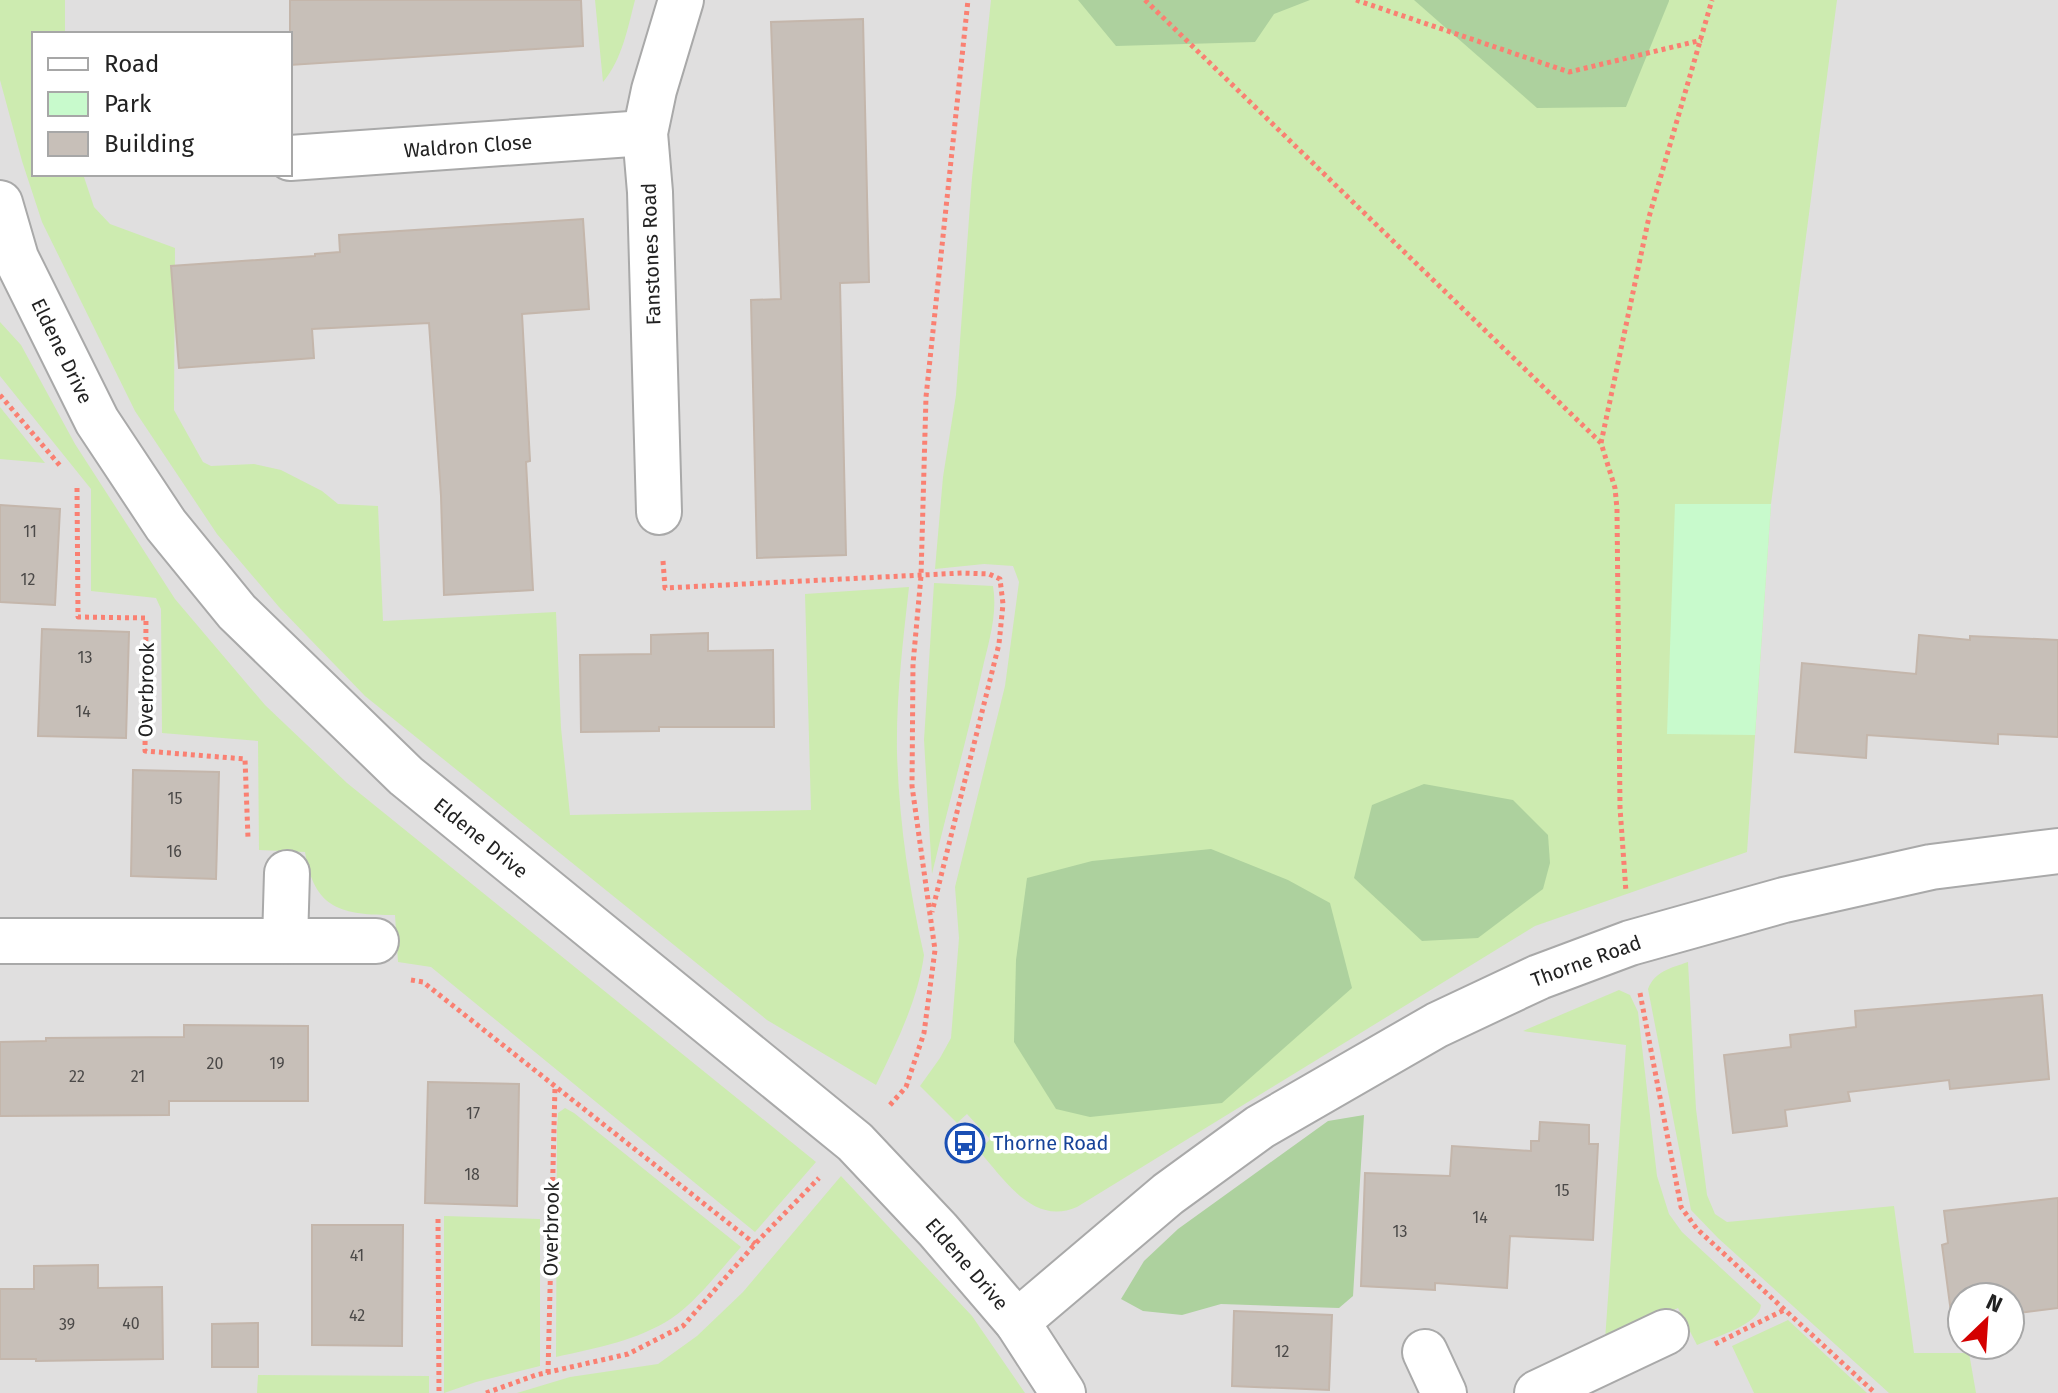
<svg xmlns="http://www.w3.org/2000/svg" width="2058" height="1393" viewBox="0 0 2058 1393" font-family="'Fira Sans',sans-serif">
<rect width="100%" height="100%" fill="#f2efe9"/>
<path fill="#e0dfdf" fill-rule="evenodd" d="M 0,0 L 2058,0 L 2058,1393 L 0,1393 ZM 34,34 L 290,34 L 290,174 L 34,174 ZM 1962,1297 L 2010,1297 L 2010,1345 L 1962,1345 Z"/>
<g fill="#cdebb0">
<path d="M 0,0 L 65,0 L 65,34 L 34,34 L 34,174 L 83,174 L 94,207 L 110,224 L 175,248 L 174,410 L 203,462 L 211,466 L 254,464 L 281,470 L 322,491 L 338,504 L 378,506 L 383,621 L 556,612 L 561,728 L 570,815 L 811,810 L 805,594 L 909,587 C 903,641 896,698 897,753 C 899,820 909,889 924,955 C 918,1000 896,1044 876,1085 L 767,1020 L 365,696 L 279,607 L 217,534 L 135,411 L 42,222 L 22,161 L 0,80 Z"/>
<path d="M 595,0 L 635,0 C 628,27 622,60 603,82 Z"/>
<path d="M 991,0 L 1837,0 L 1771,504 L 1747,852 L 1535,926 L 1077,1207 C 1033,1226 1005,1180 979,1151 L 990,1139 L 967,1114 L 957,1123 L 920,1086 L 940,1058 L 951,1038 L 959,938 L 955,887 L 1005,686 L 1019,582 L 1013,566 L 984,564 L 935,569 L 943,477 L 956,395 L 972,178 Z"/>
<path d="M 0,322 L 21,345 L 75,444 L 175,599 L 265,705 L 347,783 L 816,1162 L 755,1232 L 431,967 L 398,962 L 395,915 C 342,915 314,910 305,852 L 259,850 L 258,741 L 162,733 L 161,609 L 156,598 L 91,591 L 91,489 L 0,376 Z"/>
<path d="M 0,407 L 45,463 L 0,459 Z"/>
<path d="M 934,583 L 993,586 C 998,615 988,644 982,671 C 967,739 948,806 932,874 L 924,740 Z"/>
<path d="M 1688,962 L 1696,1109 L 1707,1195 L 1715,1214 L 1727,1222 L 1894,1206 L 1914,1353 L 1969,1353 L 1976,1393 L 1889,1393 L 1718,1238 L 1691,1210 L 1648,989 C 1655,971 1671,968 1688,962 Z"/>
<path d="M 1619,990 L 1630,995 L 1638,1012 L 1657,1176 L 1669,1214 L 1682,1232 L 1761,1305 C 1759,1325 1715,1337 1697,1345 L 1678,1308 L 1605,1340 L 1626,1045 L 1523,1031 Z"/>
<path d="M 565,1108 L 574,1113 L 741,1247 C 719,1271 699,1299 672,1318 C 637,1341 596,1348 556,1357 L 557,1129 L 558,1113 Z"/>
<path d="M 841,1176 L 972,1316 L 1025,1393 L 517,1393 L 570,1377 L 658,1364 L 697,1336 L 743,1292 Z"/>
<path d="M 444,1216 L 540,1219 L 540,1366 L 476,1382 L 444,1393 Z"/>
<path d="M 1788,1320 L 1867,1393 L 1754,1393 L 1732,1346 Z"/>
<path d="M 258,1375 L 429,1376 L 429,1393 L 257,1393 Z"/>
</g>
<g fill="#add19e">
<path d="M 1078,0 L 1310,0 L 1274,14 L 1255,42 L 1116,46 Z"/>
<path d="M 1414,0 L 1669,0 L 1669,1 L 1626,107 L 1537,108 Z"/>
<path d="M 1424,784 L 1513,800 L 1548,835 L 1550,863 L 1543,889 L 1478,938 L 1422,941 L 1354,878 L 1372,805 Z"/>
<path d="M 1211,849 L 1288,880 L 1330,903 L 1352,988 L 1222,1103 L 1090,1117 L 1056,1109 L 1014,1042 L 1016,960 L 1027,878 L 1092,861 Z"/>
<path d="M 1364,1115 L 1353,1296 L 1339,1308 L 1221,1304 L 1182,1315 L 1143,1311 L 1121,1299 L 1144,1261 L 1178,1229 L 1328,1121 Z"/>
</g>
<path fill="#c8facc" d="M 1675,504 L 1771,504 L 1755,735 L 1667,734 Z"/>
<g fill="#c7bfb8" stroke="#c4b6ab" stroke-width="2">
<path d="M 290,0 L 581,0 L 583,46 L 290,65 Z"/>
<path d="M 863,19 L 869,282 L 840,283 L 846,555 L 757,558 L 751,300 L 781,299 L 771,22 Z"/>
<path d="M 583,219 L 589,309 L 522,314 L 530,461 L 526,462 L 533,590 L 444,595 L 441,496 L 429,323 L 312,329 L 314,358 L 179,368 L 171,266 L 315,256 L 315,254 L 340,252 L 339,235 Z"/>
<path d="M 0,505 L 60,509 L 55,605 L 0,602 Z"/>
<path d="M 42,629 L 129,632 L 126,738 L 38,736 Z"/>
<path d="M 708,633 L 708,651 L 773,650 L 774,727 L 659,727 L 659,731 L 581,732 L 580,655 L 651,654 L 651,635 Z"/>
<path d="M 1919,635 L 1970,640 L 1970,636 L 2058,640 L 2058,737 L 1998,734 L 1998,744 L 1867,735 L 1866,758 L 1795,752 L 1802,663 L 1916,674 Z"/>
<path d="M 133,770 L 219,772 L 216,879 L 131,876 Z"/>
<path d="M 2042,995 L 2049,1079 L 1950,1089 L 1949,1080 L 1848,1092 L 1850,1101 L 1785,1110 L 1787,1126 L 1733,1133 L 1724,1055 L 1791,1047 L 1790,1035 L 1856,1027 L 1855,1011 Z"/>
<path d="M 184,1025 L 308,1026 L 308,1101 L 169,1101 L 169,1115 L 0,1116 L 0,1042 L 46,1041 L 46,1038 L 184,1037 Z"/>
<path d="M 428,1082 L 519,1084 L 517,1206 L 425,1203 Z"/>
<path d="M 1540,1122 L 1589,1125 L 1589,1144 L 1598,1144 L 1593,1240 L 1510,1236 L 1507,1288 L 1435,1283 L 1435,1290 L 1361,1286 L 1365,1173 L 1450,1176 L 1452,1146 L 1531,1151 L 1531,1141 L 1539,1141 Z"/>
<path d="M 2058,1198 L 2058,1308 L 2010,1314 L 2010,1297 L 1962,1297 L 1962,1319 L 1952,1320 L 1942,1245 L 1948,1243 L 1944,1211 Z"/>
<path d="M 312,1225 L 403,1225 L 402,1346 L 312,1345 Z"/>
<path d="M 98,1265 L 98,1288 L 162,1287 L 163,1359 L 36,1361 L 36,1359 L 0,1359 L 0,1289 L 34,1289 L 34,1266 Z"/>
<path d="M 1234,1311 L 1332,1315 L 1329,1390 L 1232,1386 Z"/>
<path d="M 258,1323 L 258,1367 L 212,1367 L 212,1324 Z"/>
</g>
<g fill="none" stroke-linecap="round" stroke-linejoin="round">
<defs>
<g id="street">
<path d="M 290,158 L 645,133"/>
<path d="M 0,203 L 16,258 L 97,421 L 166,525 L 237,612 L 406,776 L 855,1142 L 938,1230 L 1017,1322 L 1063,1393"/>
<path d="M 659,512 L 650,192 L 645,133 L 654,90 L 681,0"/>
<path d="M 0,941 L 376,941"/>
<path d="M 285,941 L 287,873"/>
<path d="M 1017,1322 L 1168,1194 L 1260,1127 L 1437,1025 L 1539,977 L 1630,943 L 1784,900 L 1931,867 L 2058,851"/>
<path d="M 1425,1352 L 1444,1393"/>
<path d="M 1537,1393 L 1666,1332"/>
</g>
</defs>
<use href="#street" stroke="#a9a9a9" stroke-width="48"/>
<g stroke="#fa8072" stroke-width="5" stroke-dasharray="4 4" stroke-linecap="butt">
<path d="M 1145,0 L 1601,443 L 1615,488 L 1617,509 L 1620,808 L 1626,892"/>
<path d="M 1356,0 L 1569,72 L 1702,40"/>
<path d="M 0,395 L 62,468"/>
<path d="M 1601,443 L 1649,217 L 1712,0"/>
<path d="M 77,488 L 78,617 L 146,618 L 145,751 L 245,759 L 248,838"/>
<path d="M 663,561 L 665,588 L 962,573 L 989,574 L 1000,579 L 1003,604 L 999,644 L 932,912"/>
<path d="M 411,980 L 423,982 L 755,1244"/>
<path d="M 1640,993 L 1681,1207 L 1697,1229 L 1875,1393"/>
<path d="M 890,1105 L 906,1087 L 924,1033 L 935,950 L 912,786 L 913,664 L 921,576 L 926,397 L 968,0"/>
<path d="M 438,1219 L 439,1393"/>
<path d="M 1715,1344 L 1786,1309"/>
<path d="M 548,1373 L 555,1086"/>
<path d="M 486,1393 L 536,1375 L 628,1354 L 683,1326 L 755,1244 L 819,1178"/>
</g>
<use href="#street" stroke="#fff" stroke-width="44"/>
</g>
<defs>
<symbol id="bus-ring" viewBox="-11 -11 22 22"><circle r="9.5" fill="#fff" stroke="#1a4fb4" stroke-width="1.5"/><path d="M-5-6H5V4H4V6H2V4H-2V6H-4V4H-5ZM-3.5-4V0h7V-4ZM-3.5 1.2v1.5H-2V1.2ZM2 1.2v1.5H3.5V1.2Z" fill="#1a4fb4"/></symbol>
</defs>
<g fill-rule="evenodd">
<use href="#bus-ring" x="943" y="1121" width="44" height="44"/>
</g>
<g text-anchor="middle" dominant-baseline="central" stroke-width="7" stroke-linejoin="round" paint-order="stroke">
<g font-size="16" fill="#4b4948">
<text x="30" y="531">11</text>
<text x="28" y="579">12</text>
<text x="85" y="657">13</text>
<text x="83" y="711">14</text>
<text x="175" y="798">15</text>
<text x="174" y="851">16</text>
<text x="215" y="1063">20</text>
<text x="277" y="1063">19</text>
<text x="77" y="1076">22</text>
<text x="138" y="1076">21</text>
<text x="473" y="1113">17</text>
<text x="472" y="1174">18</text>
<text x="1562" y="1190">15</text>
<text x="1480" y="1217">14</text>
<text x="1400" y="1231">13</text>
<text x="357" y="1255">41</text>
<text x="357" y="1315">42</text>
<text x="131" y="1323">40</text>
<text x="67" y="1324">39</text>
<text x="1282" y="1351">12</text>
</g>
<g font-size="20" fill="#222" stroke="#fff">
<text transform="translate(468 146) rotate(-4)">Waldron Close</text>
<text transform="translate(651 254) rotate(-92)">Fanstones Road</text>
<text transform="translate(62 351) rotate(64)">Eldene Drive</text>
<text transform="translate(146 690) rotate(-89)">Overbrook</text>
<text transform="translate(481 838) rotate(39)">Eldene Drive</text>
<text transform="translate(1586 961) rotate(-20)">Thorne Road</text>
<text transform="translate(551 1229) rotate(-89)">Overbrook</text>
<text transform="translate(967 1264) rotate(49)">Eldene Drive</text>
</g>
<g font-size="20" fill="#164399" stroke="#fff" text-anchor="start">
<text x="993" y="1143">Thorne Road</text>
</g>
</g>
<rect x="32" y="32" width="260" height="144" fill="#ffffff" stroke="#a7a7a7" stroke-width="2"/>
<rect x="48" y="58" width="40" height="12" fill="#ffffff" stroke="#a7a7a7" stroke-width="2"/>
<text x="104" y="72" font-size="24" fill="#222222">Road</text>
<rect x="48" y="92" width="40" height="24" fill="#c8facc" stroke="#a7a7a7" stroke-width="2"/>
<text x="104" y="112" font-size="24" fill="#222222">Park</text>
<rect x="48" y="132" width="40" height="24" fill="#c7bfb8" stroke="#a7a7a7" stroke-width="2"/>
<text x="104" y="152" font-size="24" fill="#222222">Building</text>
<g transform="translate(1986 1321) rotate(25)"><circle r="38" fill="#ffffff" stroke="#a7a7a7" stroke-width="2"/>
<path d="M0-6L14 30L0 20L-14 30Z" fill="#d40000"/>
<text y="-12" font-size="22" font-weight="bold" text-anchor="middle" fill="#222222">N</text>
</g>
</svg>
